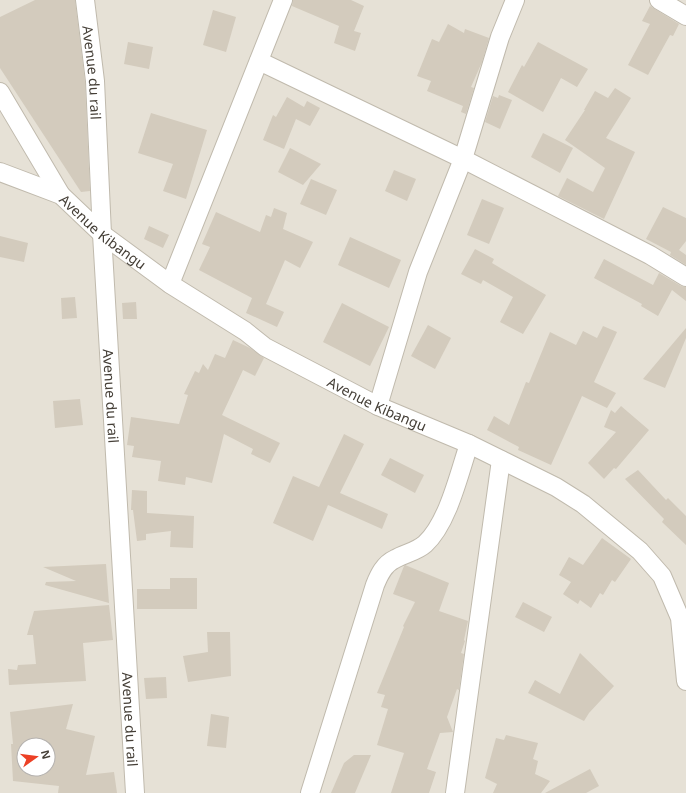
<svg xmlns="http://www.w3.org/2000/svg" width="686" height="793" viewBox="0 0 686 793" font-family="'Noto Sans',sans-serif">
<rect width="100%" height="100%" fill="#f3efe7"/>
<path fill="#e6e1d6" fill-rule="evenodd" d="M 0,0 L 686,0 L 686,793 L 0,793 ZM 24,745 L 48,745 L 48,769 L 24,769 Z"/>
<g fill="#d3cbbd" fill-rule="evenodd">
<path d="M 35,0 L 75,0 L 85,82 L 90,191 L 81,192 L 0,68 L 0,17 Z"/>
<path d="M 293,0 L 351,0 L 364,6 L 354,31 L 361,33 L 355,51 L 334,43 L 339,26 L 292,6 Z"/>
<path d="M 650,6 L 679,24 L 673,36 L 670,35 L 648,75 L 628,65 L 650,24 L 642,21 Z"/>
<path d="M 213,10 L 236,17 L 226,52 L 203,45 Z"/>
<path d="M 448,24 L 464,33 L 465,29 L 489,38 L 482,62 L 471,87 L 474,88 L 466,114 L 461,112 L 463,106 L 427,91 L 431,81 L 417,76 L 432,39 L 439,42 Z"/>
<path d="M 128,42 L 153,47 L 149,69 L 124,64 Z"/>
<path d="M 538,42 L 588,69 L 577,87 L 561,78 L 543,112 L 508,92 L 522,65 L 524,67 Z"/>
<path d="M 615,88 L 631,98 L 606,138 L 635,152 L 604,219 L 558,196 L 567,178 L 593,192 L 605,168 L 565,140 L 585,110 L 584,110 L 595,91 L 608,98 Z"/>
<path d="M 499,95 L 512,100 L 500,129 L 485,122 L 493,96 L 498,98 Z"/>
<path d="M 287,97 L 304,107 L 307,101 L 320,108 L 310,126 L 296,119 L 284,149 L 263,140 L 273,115 L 276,117 Z"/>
<path d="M 151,113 L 207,130 L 186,199 L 163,191 L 173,164 L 138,153 Z"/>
<path d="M 543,133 L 573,148 L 560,173 L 531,157 Z"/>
<path d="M 290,148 L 321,164 L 303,185 L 278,172 Z"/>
<path d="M 394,170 L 416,179 L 407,201 L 385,191 Z"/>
<path d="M 311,179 L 337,190 L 326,215 L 300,204 Z"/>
<path d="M 482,199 L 504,208 L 489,244 L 467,235 Z"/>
<path d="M 663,207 L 686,218 L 686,241 L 679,250 L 686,255 L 686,265 L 670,255 L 671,252 L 646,239 Z"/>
<path d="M 274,208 L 287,213 L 283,229 L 313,242 L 300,268 L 285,260 L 266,304 L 284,312 L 277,327 L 246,313 L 252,298 L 199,270 L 210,247 L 202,244 L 216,212 L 260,232 L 266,215 L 271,217 Z"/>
<path d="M 149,226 L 169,235 L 163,248 L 144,239 Z"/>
<path d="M 0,236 L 28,243 L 24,262 L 0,257 Z"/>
<path d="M 350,237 L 401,260 L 389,288 L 338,265 Z"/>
<path d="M 475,249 L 494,259 L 492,263 L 546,295 L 523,334 L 500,322 L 513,297 L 483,280 L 481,284 L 461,274 Z"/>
<path d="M 604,259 L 653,285 L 659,273 L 681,286 L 686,287 L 686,301 L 672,290 L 658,316 L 641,306 L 642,304 L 594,278 Z"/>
<path d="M 75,297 L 77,318 L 62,319 L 61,298 Z"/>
<path d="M 136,302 L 137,319 L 123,319 L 122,303 Z"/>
<path d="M 342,303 L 389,327 L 370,366 L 323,342 Z"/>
<path d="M 428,325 L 451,338 L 435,369 L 411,356 Z"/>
<path d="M 603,326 L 617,332 L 594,382 L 616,393 L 607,408 L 582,396 L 551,465 L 518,450 L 519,447 L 487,430 L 494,416 L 509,425 L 526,382 L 529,383 L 550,332 L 576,345 L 583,331 L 597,338 Z"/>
<path d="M 686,328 L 686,338 L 665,388 L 643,379 Z"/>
<path d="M 233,340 L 250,348 L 264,358 L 255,376 L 243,370 L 222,415 L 280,443 L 270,463 L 251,454 L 253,449 L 224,434 L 212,483 L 186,477 L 185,485 L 158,481 L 161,461 L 132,457 L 134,446 L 127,445 L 131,417 L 179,424 L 188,395 L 184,394 L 195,371 L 199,373 L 203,364 L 208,370 L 215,354 L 225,358 Z"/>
<path d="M 80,399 L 83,425 L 55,428 L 53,401 Z"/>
<path d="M 621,406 L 649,430 L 616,469 L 614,468 L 604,479 L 588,463 L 616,432 L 604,427 L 611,410 L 615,413 Z"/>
<path d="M 344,434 L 364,444 L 340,493 L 388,514 L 382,529 L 328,505 L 313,541 L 273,523 L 293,476 L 319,487 Z"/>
<path d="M 390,458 L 424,475 L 415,493 L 381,475 Z"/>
<path d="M 638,470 L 666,500 L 668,498 L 686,516 L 686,545 L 662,522 L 664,519 L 625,479 Z"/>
<path d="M 132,490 L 147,491 L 147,513 L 194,516 L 193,548 L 170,547 L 171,531 L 146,534 L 146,540 L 137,541 L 133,510 L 131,510 Z"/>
<path d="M 602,538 L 631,559 L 615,582 L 612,580 L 603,595 L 600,593 L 591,608 L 580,600 L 578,604 L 563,594 L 571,582 L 559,575 L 569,557 L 583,565 Z"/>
<path d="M 106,564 L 109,603 L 45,585 L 46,582 L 76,581 L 43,567 Z"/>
<path d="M 405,565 L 449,583 L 439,611 L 468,621 L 464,640 L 465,641 L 461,653 L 464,654 L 459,690 L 457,689 L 447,717 L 453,732 L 440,733 L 427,769 L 436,772 L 429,793 L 391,793 L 404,753 L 377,745 L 388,709 L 381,707 L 385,695 L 377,693 L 404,627 L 403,626 L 415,602 L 393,594 L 404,566 Z"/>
<path d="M 170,578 L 197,578 L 197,609 L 137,609 L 137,589 L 170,589 Z"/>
<path d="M 523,602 L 552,617 L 544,632 L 515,617 Z"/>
<path d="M 109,605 L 113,640 L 83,643 L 86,681 L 9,685 L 8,669 L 17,670 L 18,665 L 36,664 L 33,635 L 27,635 L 34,611 Z"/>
<path d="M 207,632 L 230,632 L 231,676 L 188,682 L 183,656 L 208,652 Z"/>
<path d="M 580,653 L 614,686 L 589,713 L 584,721 L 528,693 L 535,680 L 560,694 Z"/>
<path d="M 166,677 L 167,698 L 146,699 L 144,678 Z"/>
<path d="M 73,704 L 66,729 L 95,736 L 86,775 L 114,772 L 117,793 L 58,793 L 59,786 L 13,781 L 11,744 L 13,744 L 10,712 ZM 24,745 L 48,745 L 48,769 L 24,769 Z"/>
<path d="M 211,714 L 229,717 L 226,748 L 207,746 Z"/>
<path d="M 506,735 L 538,743 L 533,759 L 538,761 L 535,774 L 550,781 L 541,793 L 493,793 L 497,784 L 485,778 L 496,738 L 504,740 Z"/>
<path d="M 354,755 L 371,755 L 355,793 L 331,793 L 344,763 Z"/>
<path d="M 590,769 L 599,786 L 586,793 L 545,793 Z"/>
</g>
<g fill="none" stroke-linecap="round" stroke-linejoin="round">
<defs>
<g id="street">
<path id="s1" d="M 85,0 L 95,81 L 102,234 L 135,793"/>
<path d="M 659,0 L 686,16"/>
<path d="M 259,61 L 463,159 L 650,255 L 686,277"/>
<path d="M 0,92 L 61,195"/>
<path id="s2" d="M 0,172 L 61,195 L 102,234 L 170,284 L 245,331 L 265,347 L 378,406 L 469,444 L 556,487 L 583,504 L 640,551 L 662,576 L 680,618 L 686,681"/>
<path d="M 170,284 L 283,0"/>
<path d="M 378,406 L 418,272 L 463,159 L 500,37 L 515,0"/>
<path d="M 310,793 L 375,585 C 379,575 384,564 395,559 C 405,553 416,552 425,544 C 448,523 459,474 469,444"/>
<path d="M 455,793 L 501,460"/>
</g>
</defs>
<use href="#street" stroke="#c0baad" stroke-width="20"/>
<use href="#street" stroke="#fff" stroke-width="18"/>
</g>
<g text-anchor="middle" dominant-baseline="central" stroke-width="3" stroke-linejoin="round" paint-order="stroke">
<g font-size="14" fill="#453f37" stroke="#fff">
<text stroke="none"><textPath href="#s1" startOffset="73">Avenue du rail</textPath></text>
<text stroke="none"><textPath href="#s2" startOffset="121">Avenue Kibangu</textPath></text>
<text stroke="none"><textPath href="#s1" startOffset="397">Avenue du rail</textPath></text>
<text stroke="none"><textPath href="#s2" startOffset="446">Avenue Kibangu</textPath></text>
<text stroke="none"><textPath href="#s1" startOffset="721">Avenue du rail</textPath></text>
</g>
</g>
<g transform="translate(36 757) rotate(76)"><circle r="19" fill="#ffffff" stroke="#b5b2af"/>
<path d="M0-3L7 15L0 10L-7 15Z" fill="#ec4025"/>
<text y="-6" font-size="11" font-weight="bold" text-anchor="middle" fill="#453f37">N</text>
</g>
</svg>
